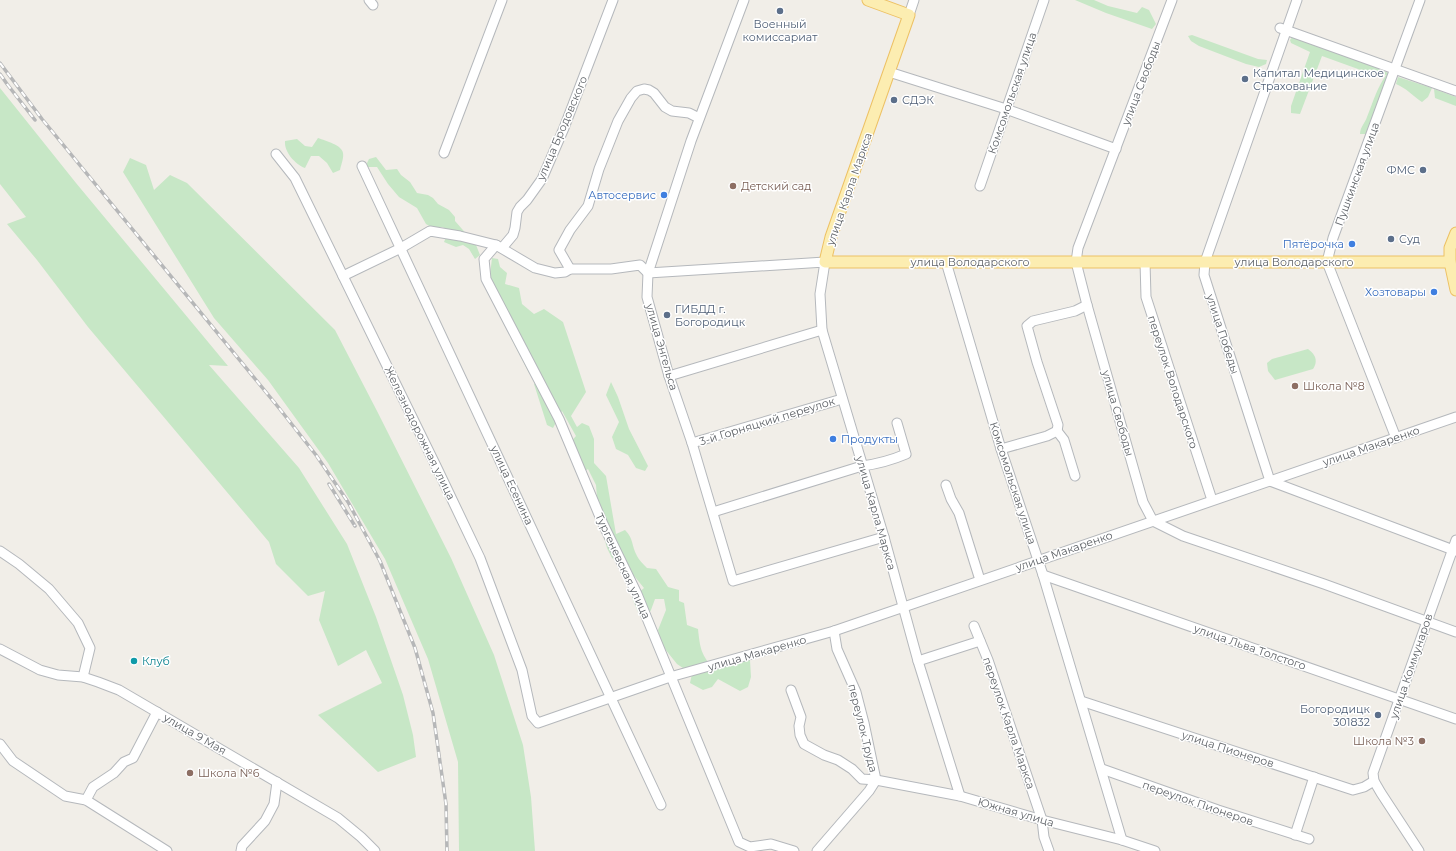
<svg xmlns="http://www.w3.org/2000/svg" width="1456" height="851" viewBox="0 0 1456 851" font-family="Montserrat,sans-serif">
<rect width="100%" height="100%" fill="#f1eee8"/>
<g fill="#c7e7c6">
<path d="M 1075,0 L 1094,0 L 1108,6 L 1137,13 L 1142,7 L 1149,10 L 1156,24 L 1152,29 L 1106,13 Z"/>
<path d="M 1192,35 L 1258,59 L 1267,60 L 1266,64 L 1259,67 L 1246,64 L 1199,46 L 1191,41 L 1188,36 Z"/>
<path d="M 1293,36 L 1382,70 L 1390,74 L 1367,134 L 1360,134 C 1360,127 1365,123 1367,117 C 1373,102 1377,88 1386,75 L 1383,74 L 1369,73 L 1322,56 L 1300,114 L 1291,113 L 1291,106 L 1310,52 L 1291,43 L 1290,40 Z"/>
<path d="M 1398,77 L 1432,88 L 1428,97 L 1422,102 C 1413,96 1406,88 1396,84 Z"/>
<path d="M 0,88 L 76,183 L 228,366 L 209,365 L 299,468 L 347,544 L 376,617 L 403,695 L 413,735 L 416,757 L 378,772 L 318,715 L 382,683 L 366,650 L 338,666 L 319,620 L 325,591 L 308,596 L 276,564 L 269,542 L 88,327 L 37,260 L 7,224 L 26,217 L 0,184 Z"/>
<path d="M 1434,89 L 1456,97 L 1456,106 L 1435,98 Z"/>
<path d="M 318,138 C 326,141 342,145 343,153 C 344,158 341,165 340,170 L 333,173 L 327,163 L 319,156 L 311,156 L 305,168 C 295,164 284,152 285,141 L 297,139 L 305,146 L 312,147 Z"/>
<path d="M 376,157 L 386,170 L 397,169 L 401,175 L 410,182 L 417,193 L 428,195 L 433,198 L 438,204 L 449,210 L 455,217 L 455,221 L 476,245 L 480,255 L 475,259 L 469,249 L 463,245 L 456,247 L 444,242 L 449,230 L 442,227 L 431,227 L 426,224 L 417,208 L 399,197 L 388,184 L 377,167 L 367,167 L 367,163 L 369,159 Z"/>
<path d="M 130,158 L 146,165 L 154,190 L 170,175 L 187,183 L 335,330 L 377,411 L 451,558 L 494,655 L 523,745 L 531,797 L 535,851 L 459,851 L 458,762 L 428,659 L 385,559 L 328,463 L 268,380 L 214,318 L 123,172 Z"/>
<path d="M 492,258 L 498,259 L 500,267 L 507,273 L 505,284 L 519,288 L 522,304 L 534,314 L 544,309 L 563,322 L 586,392 L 571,416 L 577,427 L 582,423 L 589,426 L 594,439 L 594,463 L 606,476 L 616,534 L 625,530 C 634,539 631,545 637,556 C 639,560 643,564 647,568 L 656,569 L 668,587 L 679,590 L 679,601 L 684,603 L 687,625 L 698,629 C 700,648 701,655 714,669 L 733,663 L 750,660 L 751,677 L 748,687 L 740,691 L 718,679 L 712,687 L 703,690 L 690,683 L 692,674 L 677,664 L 661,644 L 658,630 L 666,610 L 664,599 L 655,599 L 651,610 L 644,622 L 639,614 L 632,598 L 644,588 L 635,577 L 612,558 L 607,548 L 600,523 L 600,503 L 597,498 L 596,485 L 588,469 L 578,476 L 567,446 L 576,436 L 562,411 L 553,428 L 547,425 L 534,384 L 542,378 L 529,373 L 492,301 L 490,292 L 495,290 L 490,275 Z"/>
<path d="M 1308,349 C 1316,355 1318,361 1313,369 L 1275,380 L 1268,371 L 1267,363 L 1272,359 Z"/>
<path d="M 611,382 L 618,397 L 629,429 L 648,466 L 645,471 L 636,468 L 628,455 L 616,449 L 612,437 L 619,422 L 606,395 Z"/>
</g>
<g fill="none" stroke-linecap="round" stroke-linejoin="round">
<defs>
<g id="minor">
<path d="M 369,0 L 373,5"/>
<path d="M 744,0 L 691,141 L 648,273 L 647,297 L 669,376 L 692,443 L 733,581 L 884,537"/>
<path d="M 1172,0 L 1078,248 L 1076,262 L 1087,305 L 1143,502 L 1153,521 L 1183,536 L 1324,584 L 1456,632"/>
<path d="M 1297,0 L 1205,262 L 1204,275 L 1270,481 L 1456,551"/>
<path d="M 909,15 L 914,0"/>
<path d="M 1280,28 L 1456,91"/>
<path d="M 889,72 L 1006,109 L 1116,149"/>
<path d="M 444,153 L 502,0"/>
<path d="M 276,154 L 295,178 L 437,468 L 480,558 L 522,670 L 532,716 L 538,723 L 670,677 L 834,631 L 1456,417"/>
<path d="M 362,166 L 661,805"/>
<path d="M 980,186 L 1044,0"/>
<path d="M 496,245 L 484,259 L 486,279 L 559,419 L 603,524 L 637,594 L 739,842 L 750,847 L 771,844 L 794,851"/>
<path d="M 502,248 L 513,235 L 515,228 L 517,212 L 520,207 L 527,200 L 542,179 L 564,128 L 613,0"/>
<path d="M 946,262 L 1001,449 L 1043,575 L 1122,840"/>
<path d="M 1145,262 L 1146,297 L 1212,500"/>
<path d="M 570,269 L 559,250 L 570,230 L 588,206 L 599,169 L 618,121 L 631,98 L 637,91 L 644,89 L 649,90 L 654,93 L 665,107 L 672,111 L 689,113 L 699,118"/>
<path d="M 343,276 L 401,248 L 430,231 L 460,236 L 496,245 L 535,268 L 555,273 L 565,272 L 570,269 L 611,269 L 640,265 L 648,273 L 825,262 L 820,294 L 822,330 L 884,537 L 918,661 L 960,796"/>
<path d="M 669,376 L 822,330"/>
<path d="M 1057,431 L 1058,425 L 1037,362 L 1027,326 L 1033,321 L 1075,311 L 1087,305"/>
<path d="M 1057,431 L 1064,440 L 1075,476"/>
<path d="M 1396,438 L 1327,262 L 1333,238 L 1420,0"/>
<path d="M 692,443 L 842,399"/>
<path d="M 1001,449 L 1047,436 L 1057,431"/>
<path d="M 946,485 L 951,499 L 959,513 L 980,580"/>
<path d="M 713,512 L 862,466 C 877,464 892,460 906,454 L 897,423"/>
<path d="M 0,551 L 19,564 L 49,589 L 78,623 L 90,648 L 83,677"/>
<path d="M 1043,575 L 1456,719"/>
<path d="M 974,626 L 988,660 L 1042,820 L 1044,837 L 1049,851"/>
<path d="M 834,631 L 837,649 L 856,692 L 864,723 L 876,780"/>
<path d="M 0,649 L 40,670 L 58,675 L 83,677 L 98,682 L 119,690 L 338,818 L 361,837 L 375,851"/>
<path d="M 918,661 L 980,641"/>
<path d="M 791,690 L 801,717 L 799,726 L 800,735 L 804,744 L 824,755 L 838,760 L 852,769 L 862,779 L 876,780 L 960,796 L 1042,820 L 1122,840 L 1155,851"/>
<path d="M 1081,701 L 1353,790 L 1364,787 L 1374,781"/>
<path d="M 0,744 L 13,761 L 65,796 L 86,800 L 167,851"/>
<path d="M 1102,769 L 1218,810 L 1309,839"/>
<path d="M 86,800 L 93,787 L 114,773 L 124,762 L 133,758 L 157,712"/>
<path d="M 1295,835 L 1314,777"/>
<path d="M 241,851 L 242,846 L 265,821 L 274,804 L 277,782"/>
<path d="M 817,851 L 869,791 L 876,780"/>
<path d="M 1419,851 L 1381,793 L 1374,781 L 1373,773 L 1456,540"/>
</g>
<g id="major">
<path d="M 868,0 L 909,15 L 831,237 L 825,262 L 1450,262"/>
<path d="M 1456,233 L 1450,248 L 1450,262 L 1456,290"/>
</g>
</defs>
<use href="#minor" stroke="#b5b8bc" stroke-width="11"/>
<use href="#major" stroke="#edc164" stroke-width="13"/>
<use href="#minor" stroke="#fff" stroke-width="9"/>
<use href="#major" stroke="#fcedb1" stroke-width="11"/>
<defs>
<g id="rail">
<path d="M 0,63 L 42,119 L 279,408 L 316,455 L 348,502 L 380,561 L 415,648 L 433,713 L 446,804 L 447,851"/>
<path d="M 0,74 L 7,84 L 35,120"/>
<path d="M 329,484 L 355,526"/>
</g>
</defs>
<use href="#rail" stroke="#b6b7b8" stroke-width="3.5"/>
<use href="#rail" stroke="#fff" stroke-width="2" stroke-dasharray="6" stroke-linecap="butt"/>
</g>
<g fill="#5c6f8a" stroke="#fff" stroke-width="1.5">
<circle cx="780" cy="11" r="4"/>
<circle cx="1245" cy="79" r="4"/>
<circle cx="894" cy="100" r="4"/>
<circle cx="1423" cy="170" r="4"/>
<circle cx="1391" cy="239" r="4"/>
<circle cx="667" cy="315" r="4"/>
<circle cx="1378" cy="715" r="4"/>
</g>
<g fill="#8d6e63" stroke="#fff" stroke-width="1.5">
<circle cx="733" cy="186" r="4"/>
<circle cx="1295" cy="386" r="4"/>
<circle cx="1422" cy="741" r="4"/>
<circle cx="190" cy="773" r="4"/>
</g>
<g fill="#3f7fe0" stroke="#fff" stroke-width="1.5">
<circle cx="664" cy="195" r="4"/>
<circle cx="1352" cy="244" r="4"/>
<circle cx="1434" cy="292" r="4"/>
<circle cx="833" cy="439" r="4"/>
</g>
<circle fill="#0f9aa8" stroke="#fff" stroke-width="1.5" cx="134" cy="661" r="4"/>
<g text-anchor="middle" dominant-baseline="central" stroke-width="3" stroke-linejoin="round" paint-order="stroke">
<g font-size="11" fill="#4e5e75" stroke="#fff" text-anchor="start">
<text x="780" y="24" text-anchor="middle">Военный<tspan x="780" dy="13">комиссариат</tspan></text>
<text x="1253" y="73">Капитал Медицинское<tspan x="1253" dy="13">Страхование</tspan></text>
<text x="902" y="100">СДЭК</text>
<text x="1415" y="170" text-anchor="end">ФМС</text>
<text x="1399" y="239">Суд</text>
<text x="675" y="309">ГИБДД г.<tspan x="675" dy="13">Богородицк</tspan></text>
<text x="1370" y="709" text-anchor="end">Богородицк<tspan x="1370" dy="13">301832</tspan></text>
</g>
<g font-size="11" fill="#5f6368" stroke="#fff">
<text transform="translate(1141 83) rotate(-69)">улица Свободы</text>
<text transform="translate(1012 93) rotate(-71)">Комсомольская улица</text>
<text transform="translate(562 128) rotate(-67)">улица Бродовского</text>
<text transform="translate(1357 174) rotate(-70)">Пушкинская улица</text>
<text transform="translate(849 189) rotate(-71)">улица Карла Маркса</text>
<text x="970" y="262">улица Володарского</text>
<text x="1294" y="262">улица Володарского</text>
<text transform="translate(1223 334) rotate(72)">улица Победы</text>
<text transform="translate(662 347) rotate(74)">улица Энгельса</text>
<text transform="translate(1173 382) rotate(72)">переулок Володарского</text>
<text transform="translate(1118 413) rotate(74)">улица Свободы</text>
<text transform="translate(767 421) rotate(-17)">3-й Горняцкий переулок</text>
<text transform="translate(420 433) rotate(64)">Железнодорожная улица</text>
<text transform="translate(1371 446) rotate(-19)">улица Макаренко</text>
<text transform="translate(1013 483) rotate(72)">Комсомольская улица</text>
<text transform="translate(512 485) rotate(65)">улица Есенина</text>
<text transform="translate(876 513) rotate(74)">улица Карла Маркса</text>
<text transform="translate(1064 551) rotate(-19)">улица Макаренко</text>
<text transform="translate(623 566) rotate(65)">Тургеневская улица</text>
<text transform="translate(1250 647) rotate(19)">улица Льва Толстого</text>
<text transform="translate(757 653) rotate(-16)">улица Макаренко</text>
<text transform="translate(1411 666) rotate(-71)">улица Коммунаров</text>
<text transform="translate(1009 723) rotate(71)">переулок Карла Маркса</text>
<text transform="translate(863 728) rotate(76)">переулок Труда</text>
<text transform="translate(195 734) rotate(30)">улица 9 Мая</text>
<text transform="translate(1228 749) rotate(18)">улица Пионеров</text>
<text transform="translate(1198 803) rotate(19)">переулок Пионеров</text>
<text transform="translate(1016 812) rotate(16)">Южная улица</text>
</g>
<g font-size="11" fill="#785e54" stroke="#fff" text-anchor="start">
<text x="741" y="186">Детский сад</text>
<text x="1303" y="386">Школа №8</text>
<text x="1414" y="741" text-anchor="end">Школа №3</text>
<text x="198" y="773">Школа №6</text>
</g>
<g font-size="11" fill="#366cbe" stroke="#fff" text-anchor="end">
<text x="656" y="195">Автосервис</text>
<text x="1344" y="244">Пятёрочка</text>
<text x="1426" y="292">Хозтовары</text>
<text x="841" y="439" text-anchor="start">Продукты</text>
</g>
<g font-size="11" fill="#0d838f" stroke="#fff" text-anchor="start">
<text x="142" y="661">Клуб</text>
</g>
</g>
</svg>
